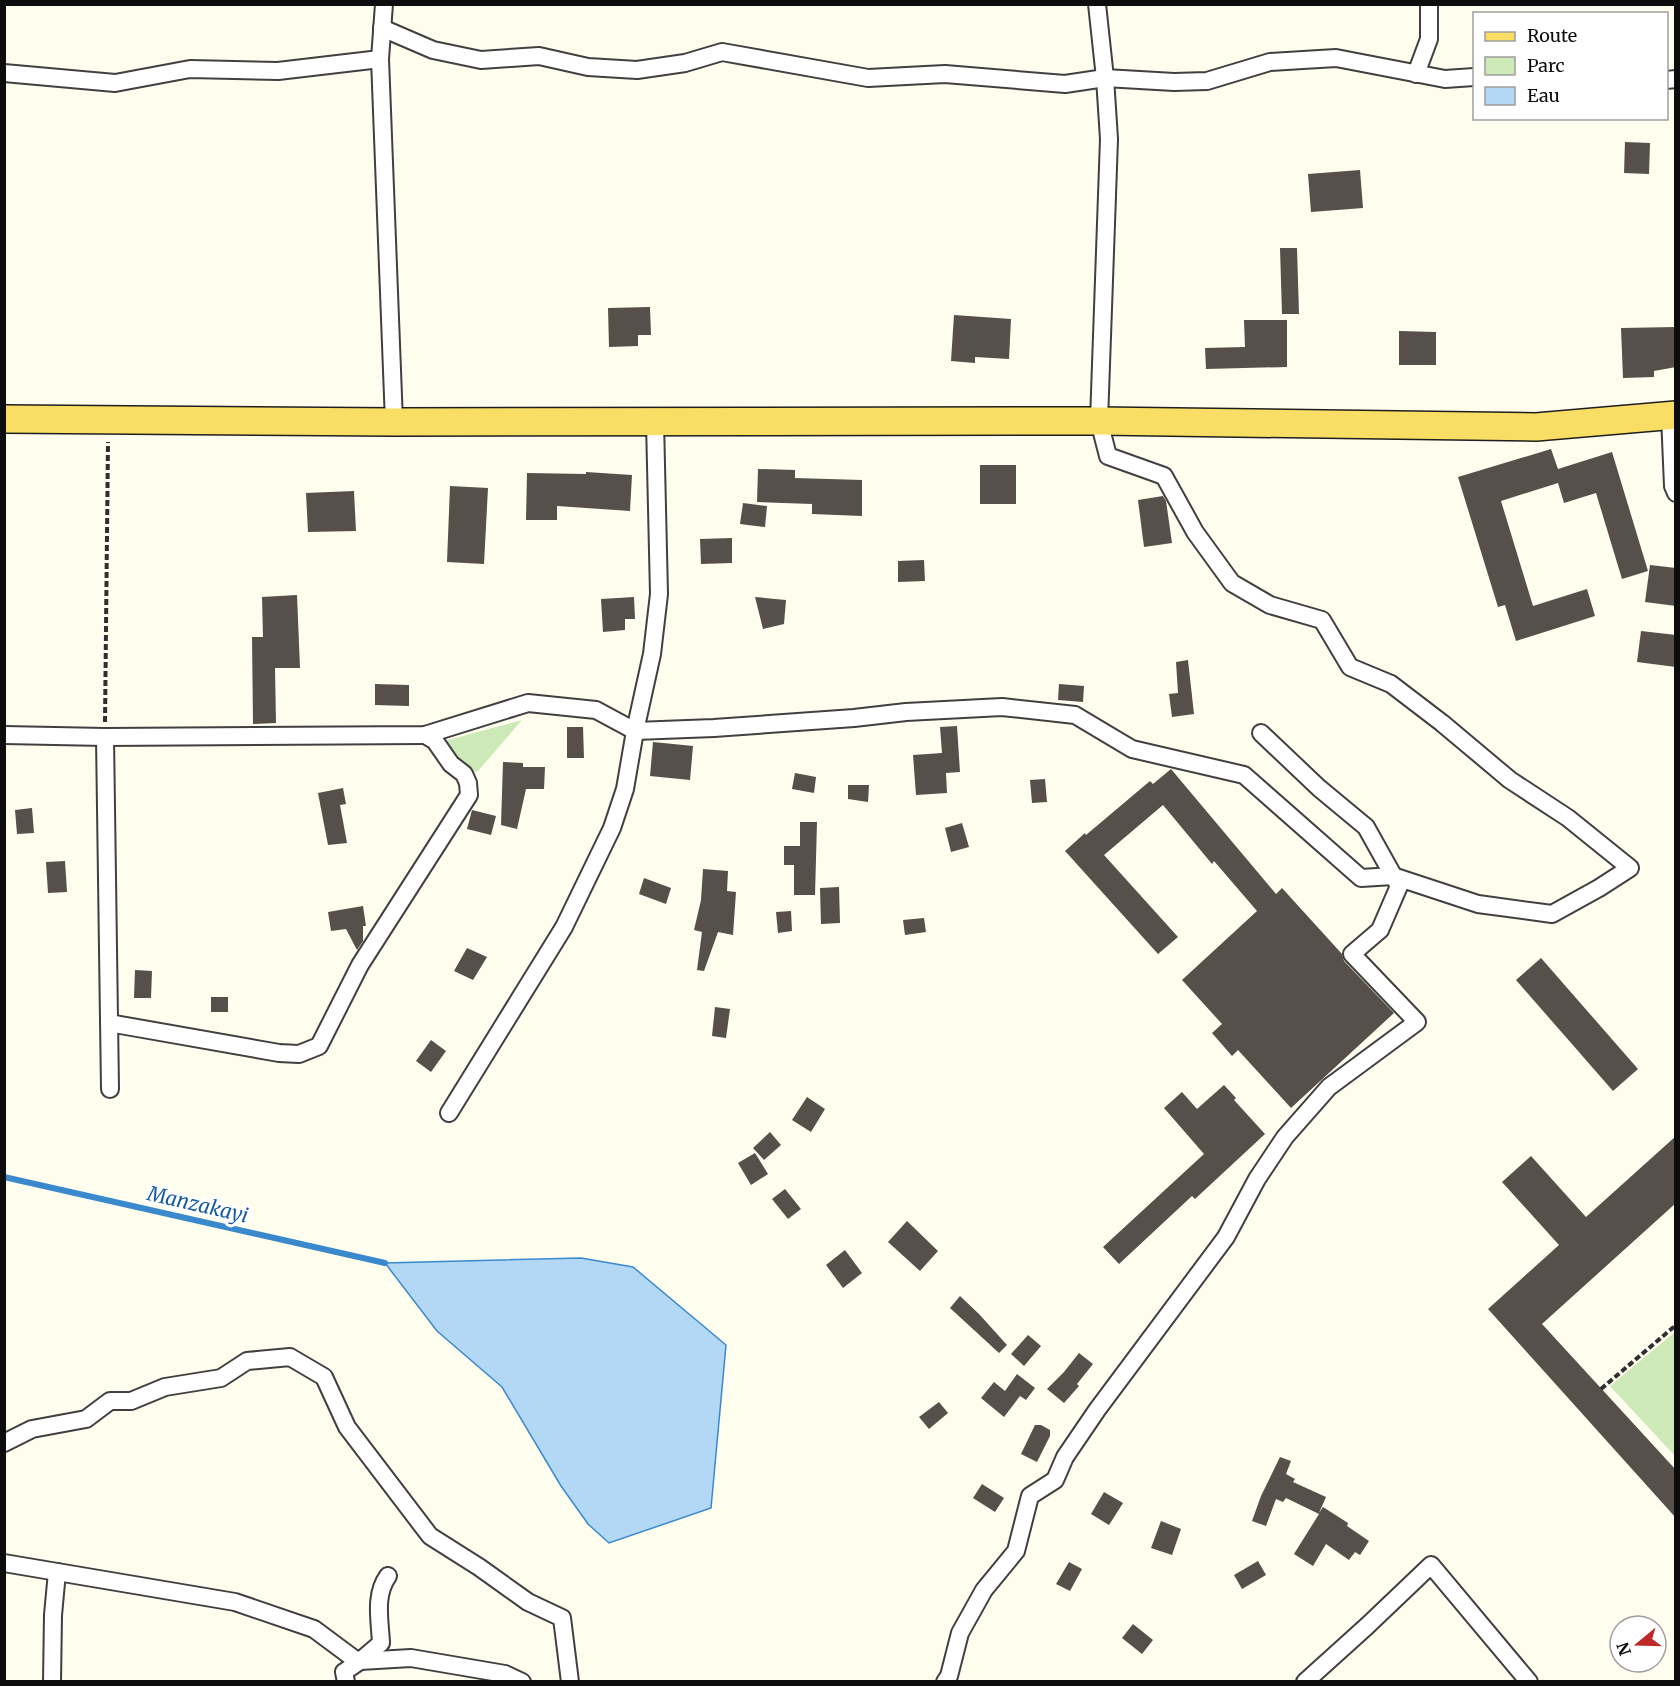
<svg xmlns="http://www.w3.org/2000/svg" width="1680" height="1686" viewBox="0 0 1680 1686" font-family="Merriweather,serif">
<rect width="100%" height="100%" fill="#fffdee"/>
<g fill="#cee9b8">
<path d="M 522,720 L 478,771 L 468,773 L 449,755 L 444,741 Z"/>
<path d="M 1675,1332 L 1675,1456 L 1610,1386 Z"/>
</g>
<path fill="#b3d8f6" stroke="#3a89cd" stroke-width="1.5" d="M 581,1258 L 633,1267 L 726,1345 L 711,1508 L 609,1543 L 588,1524 L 561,1486 L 502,1387 L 437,1331 L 385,1263 Z"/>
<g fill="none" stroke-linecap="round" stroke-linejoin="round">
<path stroke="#3a89cd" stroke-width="6" d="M 4,1177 L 385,1263"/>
</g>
<g fill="#564f4a">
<path d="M 1625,142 L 1650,143 L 1649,174 L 1624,173 Z"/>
<path d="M 1360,170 L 1363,208 L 1311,212 L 1308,174 Z"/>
<path d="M 1280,248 L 1297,248 L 1299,314 L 1282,314 Z"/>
<path d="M 650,307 L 651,335 L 638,335 L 638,346 L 609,347 L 608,308 Z"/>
<path d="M 954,315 L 1011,319 L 1009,359 L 975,357 L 975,363 L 951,361 Z"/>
<path d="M 1244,320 L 1287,320 L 1287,367 L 1206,369 L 1205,348 L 1245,347 Z"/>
<path d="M 1676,327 L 1676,367 L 1654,371 L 1654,377 L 1623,378 L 1621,328 Z"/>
<path d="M 1399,331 L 1436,332 L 1436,365 L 1399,365 Z"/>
<path d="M 1551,449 L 1558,469 L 1612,452 L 1648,571 L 1622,579 L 1596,493 L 1564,503 L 1558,483 L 1501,501 L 1533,606 L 1587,589 L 1595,616 L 1516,641 L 1505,605 L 1498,607 L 1458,477 Z"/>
<rect x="980" y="465" width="36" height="39"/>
<path d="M 758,469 L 795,470 L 795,478 L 862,480 L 862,516 L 812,514 L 812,504 L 757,502 Z"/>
<path d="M 586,472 L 632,475 L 630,511 L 557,506 L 557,520 L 526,520 L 527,473 L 586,474 Z"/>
<path d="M 450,486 L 488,488 L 484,564 L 447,562 Z"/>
<path d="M 354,491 L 356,531 L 308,532 L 306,493 Z"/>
<path d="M 1163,496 L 1166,501 L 1172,543 L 1144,547 L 1138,500 Z"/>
<path d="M 743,503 L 767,506 L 765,527 L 740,524 Z"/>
<path d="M 732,538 L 732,563 L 701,564 L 700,539 Z"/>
<path d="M 924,560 L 925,581 L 898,582 L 898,561 Z"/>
<path d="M 1650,565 L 1676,568 L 1676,606 L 1645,602 Z"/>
<path d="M 297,595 L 300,668 L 275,668 L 276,723 L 253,724 L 252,637 L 263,637 L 262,597 Z"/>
<path d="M 634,597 L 635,619 L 625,619 L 625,630 L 603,632 L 601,599 Z"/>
<path d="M 755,597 L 786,600 L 784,624 L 763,629 Z"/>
<path d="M 1641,631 L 1676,635 L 1676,667 L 1637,662 Z"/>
<path d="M 1188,660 L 1194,714 L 1172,717 L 1169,694 L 1178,693 L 1176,662 Z"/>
<path d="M 375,684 L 409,685 L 409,706 L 375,705 Z"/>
<path d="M 1059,684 L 1084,686 L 1083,702 L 1058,700 Z"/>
<path d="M 957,726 L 960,772 L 946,773 L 947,793 L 916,795 L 913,755 L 942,753 L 940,727 Z"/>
<path d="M 567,727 L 583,727 L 584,758 L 567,758 Z"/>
<path d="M 653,742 L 693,746 L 690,780 L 650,776 Z"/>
<path d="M 503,762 L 523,763 L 523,767 L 545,767 L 544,789 L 526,789 L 517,829 L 501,825 Z"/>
<path d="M 1171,769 L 1276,894 L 1282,888 L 1342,954 L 1344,961 L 1394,1013 L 1291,1108 L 1238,1050 L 1232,1056 L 1212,1033 L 1222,1024 L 1182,980 L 1257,911 L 1214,861 L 1212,864 L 1163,805 L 1104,855 L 1178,937 L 1158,954 L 1065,851 L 1085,833 L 1086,835 L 1150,781 L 1153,784 Z"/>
<path d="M 795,773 L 816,777 L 814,793 L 792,789 Z"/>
<path d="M 1045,779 L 1047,802 L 1032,803 L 1030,780 Z"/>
<path d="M 848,785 L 869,785 L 868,802 L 848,799 Z"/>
<path d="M 343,788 L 346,804 L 340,805 L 347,843 L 328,845 L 318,793 Z"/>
<path d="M 32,808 L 34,833 L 17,834 L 15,810 Z"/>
<path d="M 472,810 L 496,816 L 491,835 L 467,829 Z"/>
<path d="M 800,822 L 817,822 L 815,895 L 794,895 L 794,865 L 784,865 L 784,846 L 800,846 Z"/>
<path d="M 962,823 L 969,847 L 951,852 L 945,828 Z"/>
<path d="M 65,861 L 67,892 L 48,893 L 46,862 Z"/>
<path d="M 703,869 L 728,871 L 727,891 L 736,892 L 733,935 L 718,932 L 704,971 L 697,970 L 702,932 L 694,930 L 701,900 Z"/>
<path d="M 644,878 L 671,888 L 666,904 L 639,894 Z"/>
<path d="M 839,887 L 840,923 L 821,924 L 820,888 Z"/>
<path d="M 363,906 L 366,926 L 363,926 L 363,941 L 357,950 L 346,929 L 331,931 L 328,912 Z"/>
<path d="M 791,911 L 792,931 L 778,933 L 776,912 Z"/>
<path d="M 924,918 L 926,932 L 905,935 L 903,920 Z"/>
<path d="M 467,948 L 487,957 L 473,980 L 454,971 Z"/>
<path d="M 1541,958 L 1638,1069 L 1613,1091 L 1516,980 Z"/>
<path d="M 135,970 L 152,971 L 151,998 L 134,998 Z"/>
<rect x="211" y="997" width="17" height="15"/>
<path d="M 715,1007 L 730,1009 L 726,1038 L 712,1036 Z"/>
<path d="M 431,1040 L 446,1051 L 431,1072 L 416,1061 Z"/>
<path d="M 1224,1085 L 1236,1098 L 1234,1100 L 1265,1134 L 1195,1199 L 1192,1196 L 1119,1264 L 1103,1247 L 1204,1154 L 1164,1108 L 1182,1092 L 1197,1109 Z"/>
<path d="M 807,1097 L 825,1109 L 811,1132 L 792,1120 Z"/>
<path d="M 770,1132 L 781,1145 L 764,1160 L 753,1148 Z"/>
<path d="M 1676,1136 L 1676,1203 L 1542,1324 L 1676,1470 L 1676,1518 L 1488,1309 L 1559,1245 L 1502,1182 L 1531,1156 L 1586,1217 Z"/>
<path d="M 755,1153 L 768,1174 L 751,1185 L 738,1163 Z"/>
<path d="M 785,1189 L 801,1209 L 788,1219 L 772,1199 Z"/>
<path d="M 907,1221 L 938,1251 L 920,1271 L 888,1242 Z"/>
<path d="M 845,1250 L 862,1273 L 843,1288 L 826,1265 Z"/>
<path d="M 960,1296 L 979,1314 L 1007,1345 L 999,1353 L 950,1308 Z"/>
<path d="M 1028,1335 L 1041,1346 L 1024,1366 L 1011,1354 Z"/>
<path d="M 1079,1353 L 1093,1364 L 1077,1384 L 1079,1386 L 1064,1403 L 1047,1389 L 1064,1372 Z"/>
<path d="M 1017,1374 L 1035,1388 L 1026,1400 L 1020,1396 L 1004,1417 L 981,1398 L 994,1382 L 1005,1391 Z"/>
<path d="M 939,1402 L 948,1413 L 929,1429 L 919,1417 Z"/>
<path d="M 1035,1425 L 1041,1425 L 1050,1430 L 1050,1436 L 1037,1462 L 1021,1454 Z"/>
<path d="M 1280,1457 L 1291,1461 L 1286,1474 L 1295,1479 L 1293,1482 L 1326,1497 L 1319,1513 L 1323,1507 L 1348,1523 L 1347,1526 L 1369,1541 L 1360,1555 L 1355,1552 L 1349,1560 L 1326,1544 L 1313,1566 L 1294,1554 L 1319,1514 L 1286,1498 L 1283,1502 L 1276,1499 L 1266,1526 L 1252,1521 L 1261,1496 Z"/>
<path d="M 982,1484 L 1004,1498 L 995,1512 L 973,1498 Z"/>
<path d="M 1104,1492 L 1123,1503 L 1109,1525 L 1091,1514 Z"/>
<path d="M 1161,1521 L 1181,1529 L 1172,1555 L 1151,1548 Z"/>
<path d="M 1258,1561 L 1266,1575 L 1242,1589 L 1234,1575 Z"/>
<path d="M 1069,1562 L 1082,1569 L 1070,1591 L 1056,1584 Z"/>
<path d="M 1133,1624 L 1153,1640 L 1142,1654 L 1122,1638 Z"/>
</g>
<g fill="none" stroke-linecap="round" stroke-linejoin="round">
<defs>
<g id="street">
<path d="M 384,4 L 380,59 L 394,422"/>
<path d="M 382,28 L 433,50 L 481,60 L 539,56 L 588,67 L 637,70 L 685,63 L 722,52 L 868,78 L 945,74 L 1065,84 L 1105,78 L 1174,82 L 1207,81 L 1270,62 L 1336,58 L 1445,79 L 1474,77"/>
<path d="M 4,73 L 115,83 L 190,69 L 278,71 L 380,59"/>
<path d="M 1416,74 L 1429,39 L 1429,4"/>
<path d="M 1666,80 L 1676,79"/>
<path d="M 1670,416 L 1673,486 L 1676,493"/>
<path d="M 4,735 L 105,737 L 425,735 L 528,703 L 596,710 L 635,731 L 714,728 L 854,718 L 906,712 L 1002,707 L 1075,715 L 1132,749 L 1244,775 L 1361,878 L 1393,876 L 1478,904 L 1552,914 L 1599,888 L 1630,868 L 1568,818 L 1510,780 L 1442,723 L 1391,684 L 1350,667 L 1322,620 L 1270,605 L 1232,583 L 1195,532 L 1164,476 L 1108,456 L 1099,421 L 1109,139 L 1105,78 L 1097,4"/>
<path d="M 105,737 L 110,1089"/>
<path d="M 109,1023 L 279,1053 L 299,1054 L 319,1046 L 360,965 L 469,795 L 468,783 L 464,774 L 451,764 L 435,741 L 425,735"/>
<path d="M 449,1113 L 564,927 L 612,828 L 625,789 L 635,731 L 652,654 L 659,594 L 655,422"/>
<path d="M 4,1443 L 32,1429 L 86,1419 L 110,1401 L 131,1401 L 165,1387 L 221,1378 L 247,1361 L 290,1357 L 324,1377 L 347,1427 L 430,1536 L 479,1567 L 528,1602 L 562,1618 L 570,1682"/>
<path d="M 4,1563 L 235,1602 L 314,1629 L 353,1658 L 360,1661 L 411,1658 L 505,1674 L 522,1682"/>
<path d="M 52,1682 L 53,1615 L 57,1572"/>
<path d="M 346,1682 L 344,1672 L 360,1661 L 381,1643 C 380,1621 374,1595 388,1576"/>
<path d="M 945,1682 L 949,1676 L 960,1633 L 984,1590 L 1016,1551 L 1030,1496 L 1055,1480 L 1065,1457 L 1097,1410 L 1226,1237 L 1257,1179 L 1285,1137 L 1329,1087 L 1417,1022 L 1352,954 L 1380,930 L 1399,886 L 1366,827 L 1319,788 L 1261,733"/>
<path d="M 1305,1682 L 1367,1626 L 1431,1565 L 1529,1682"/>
</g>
<path id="primary" d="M 4,419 L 394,422 L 1099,421 L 1536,427 L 1676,415"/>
</defs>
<use href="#street" stroke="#404040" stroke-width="20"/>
<use href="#primary" stroke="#1e1e1e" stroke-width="30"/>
<g stroke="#2f2f2f" stroke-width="4" stroke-dasharray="6 3" stroke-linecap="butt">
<path d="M 105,722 L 108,442"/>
<path d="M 1601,1389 L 1676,1325"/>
</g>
<use href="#street" stroke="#fff" stroke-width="16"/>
<use href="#primary" stroke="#f8de65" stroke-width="27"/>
</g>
<g text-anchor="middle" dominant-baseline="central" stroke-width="6" stroke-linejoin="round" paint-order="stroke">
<g font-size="20" font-style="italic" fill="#175b9f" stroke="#fff">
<text transform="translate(198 1204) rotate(13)">Manzakayi</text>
</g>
</g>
<rect width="1680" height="1686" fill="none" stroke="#0d0d0d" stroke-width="12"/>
<rect x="1473" y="12" width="195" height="108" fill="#ffffff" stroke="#9e9e9e" stroke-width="1.5"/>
<rect x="1485" y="32" width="30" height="9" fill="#f8de65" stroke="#9e9e9e" stroke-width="1.5"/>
<text x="1527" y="42" font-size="18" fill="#0d0d0d">Route</text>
<rect x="1485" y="57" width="30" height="18" fill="#cee9b8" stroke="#9e9e9e" stroke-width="1.5"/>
<text x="1527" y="72" font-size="18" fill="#0d0d0d">Parc</text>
<rect x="1485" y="87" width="30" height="18" fill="#b3d8f6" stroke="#9e9e9e" stroke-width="1.5"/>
<text x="1527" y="102" font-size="18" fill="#0d0d0d">Eau</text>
<g transform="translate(1638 1644) rotate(251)"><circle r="28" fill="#ffffff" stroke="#9e9e9e" stroke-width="1.5"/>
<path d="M0-4.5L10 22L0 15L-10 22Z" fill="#bd2926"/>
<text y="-9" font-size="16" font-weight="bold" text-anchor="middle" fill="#0d0d0d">N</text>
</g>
</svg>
